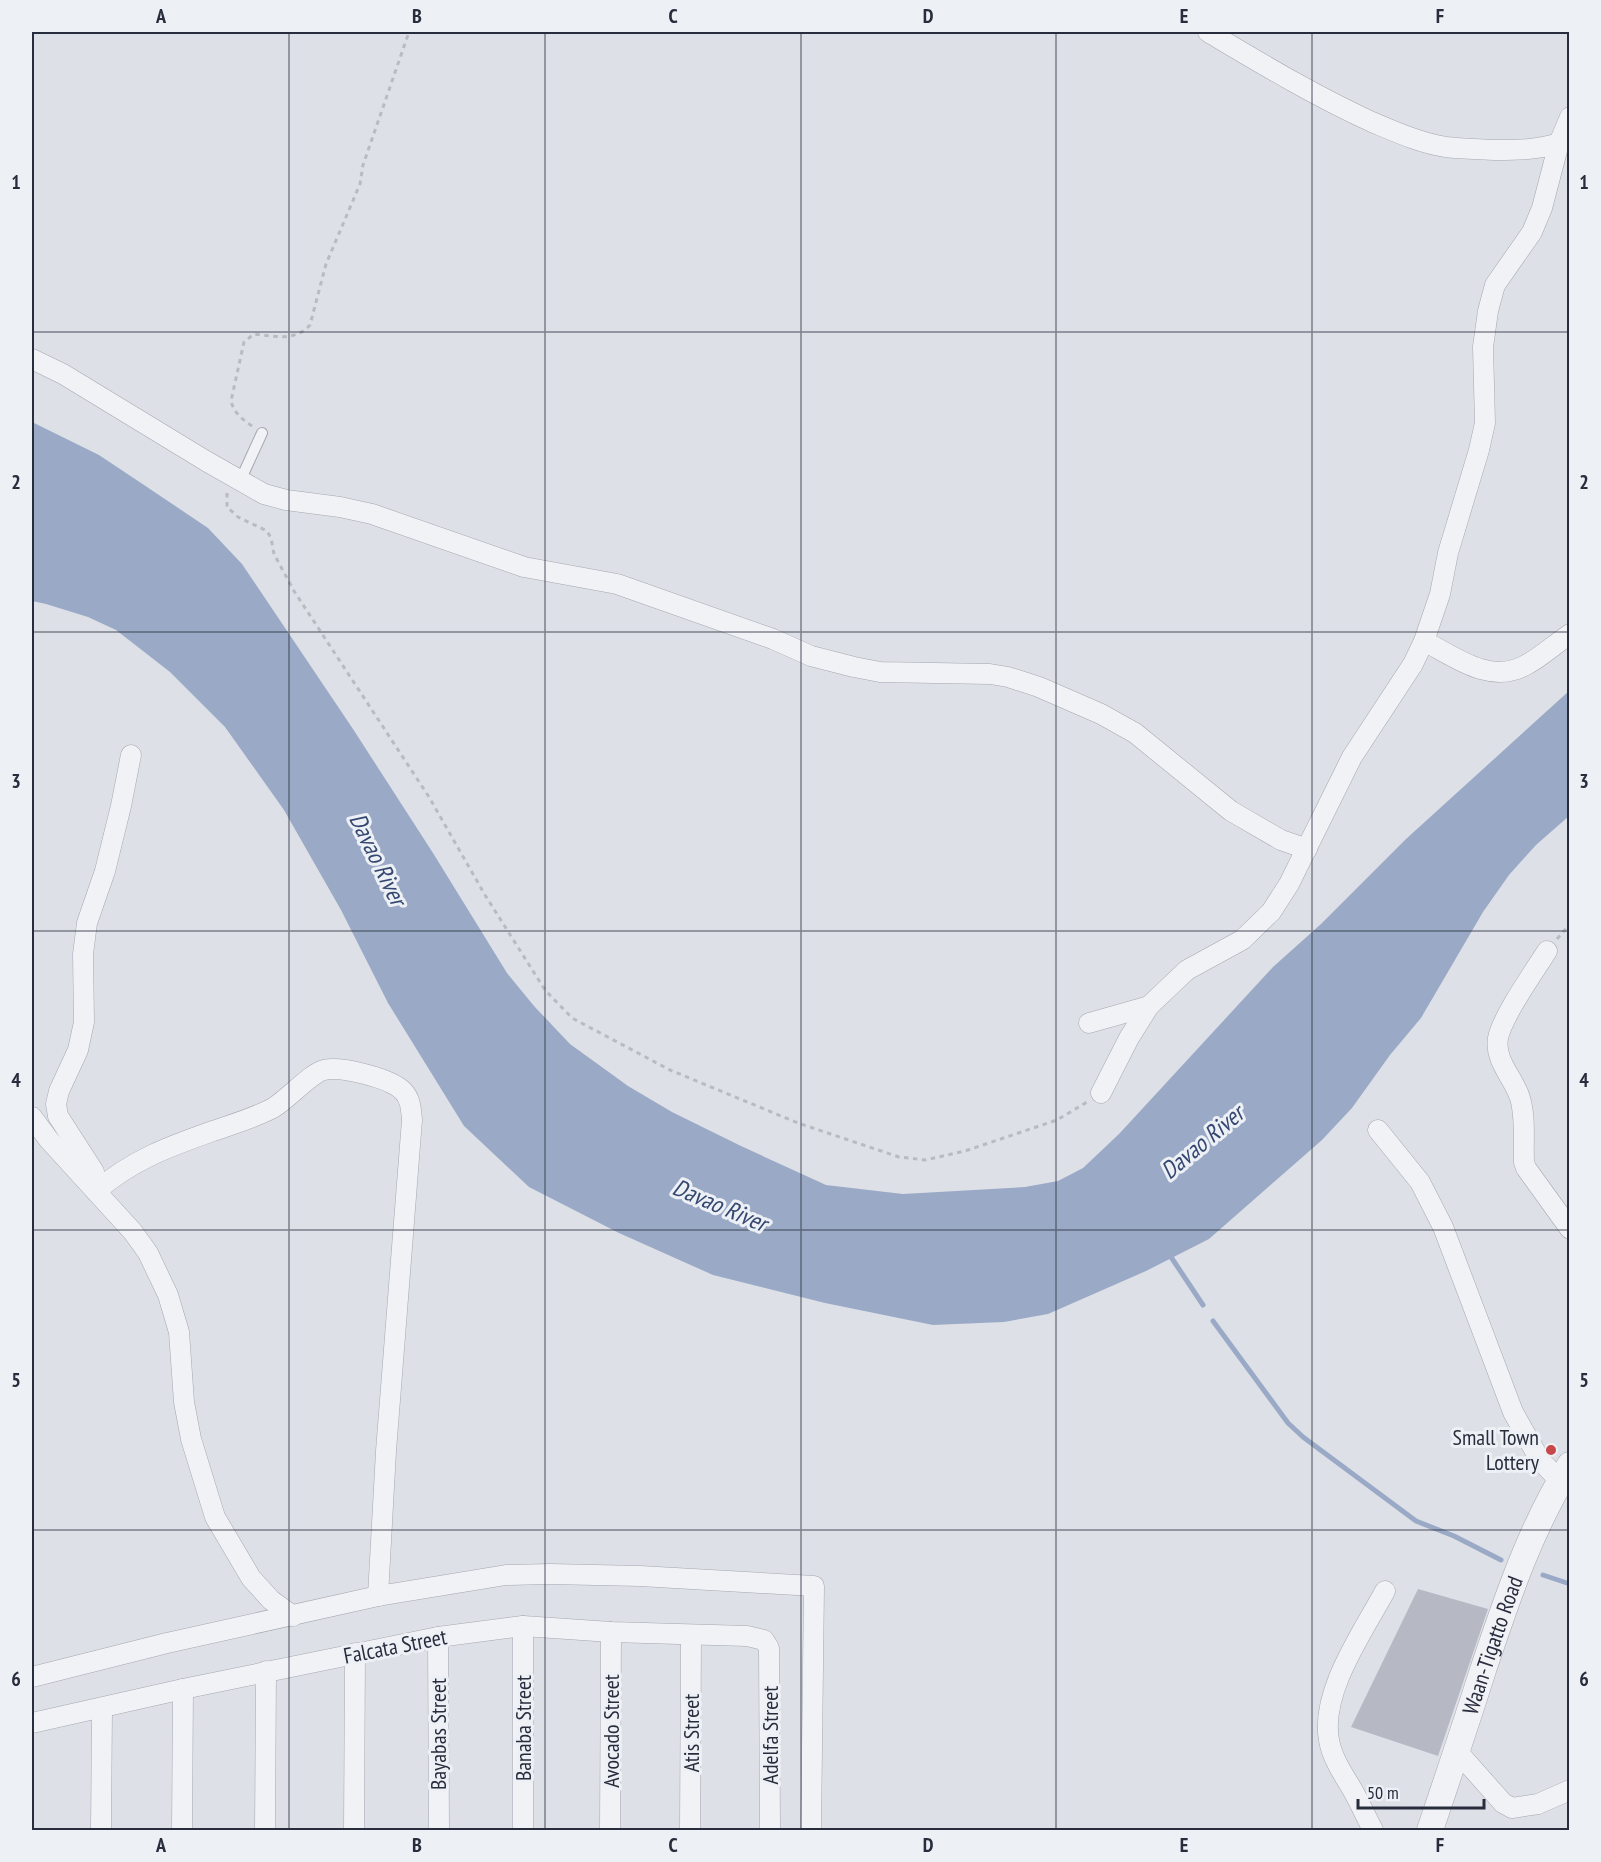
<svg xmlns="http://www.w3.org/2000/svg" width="1601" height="1862" viewBox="0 0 1601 1862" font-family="'PT Sans Narrow',sans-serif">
<rect width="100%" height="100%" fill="#dee0e7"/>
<path fill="#9aaac6" d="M 32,422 L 99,455 L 147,487 L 208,528 L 242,564 L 353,729 L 433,853 L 507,973 L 534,1006 L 570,1044 L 628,1086 L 672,1112 L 741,1146 L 826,1185 L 903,1194 L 1025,1187 L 1058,1181 L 1083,1168 L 1119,1134 L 1273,967 L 1321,924 L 1406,839 L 1569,691 L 1569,816 L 1536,845 L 1509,875 L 1483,912 L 1421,1018 L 1390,1055 L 1352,1108 L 1322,1140 L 1209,1239 L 1146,1271 L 1048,1314 L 1004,1322 L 933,1325 L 825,1303 L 713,1275 L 619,1233 L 529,1187 L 464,1126 L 388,1003 L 341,910 L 284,810 L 225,727 L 170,672 L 116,630 L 88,617 L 46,604 L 32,601 Z"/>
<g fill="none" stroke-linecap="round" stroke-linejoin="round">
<g stroke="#9aaac6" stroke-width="5">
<path d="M 1169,1254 L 1203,1305"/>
<path d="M 1213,1321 L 1288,1423 L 1303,1437 L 1416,1521 L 1454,1536 L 1501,1560"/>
<path d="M 1543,1575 L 1570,1584"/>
</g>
</g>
<path fill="#b6b9c4" d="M 1418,1589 L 1488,1609 L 1438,1756 L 1351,1727 Z"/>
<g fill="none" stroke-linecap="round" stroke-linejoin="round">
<defs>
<path id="service" d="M 240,481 L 262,433"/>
<g id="minor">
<path d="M 1208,32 C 1262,64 1315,96 1372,122 C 1396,132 1420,143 1446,147 C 1462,149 1479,149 1496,150 C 1518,150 1537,150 1559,143"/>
<path d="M 32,359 L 63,374 L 206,461 L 264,494 L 286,500 L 340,507 L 372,514 L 524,567 L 617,584 L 773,639 L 811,656 L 854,667 L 880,672 L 990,674 L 1008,677 L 1039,687 L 1101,714 L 1135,733 L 1231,811 L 1281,840 L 1307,849"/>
<path d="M 1424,641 C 1455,657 1489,684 1524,666 C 1540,658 1555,644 1570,634"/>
<path d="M 1547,951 C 1534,972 1503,1015 1498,1038 C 1494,1061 1514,1078 1520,1098 C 1526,1118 1523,1141 1524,1162 L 1526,1168 L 1570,1229"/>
<path d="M 1089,1023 L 1149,1006"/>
<path d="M 1101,1093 L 1129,1038 L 1149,1006 L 1187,970 L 1242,940 L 1271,912 L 1289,884 L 1352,757 L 1413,664 L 1424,641 L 1440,594 L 1448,553 L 1479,450 L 1485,423 L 1483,347 L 1488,311 L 1495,285 L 1532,232 L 1542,208 L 1559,143 L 1570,117"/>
<path d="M 32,1117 L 49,1140 L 133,1232 L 148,1253 L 168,1295 L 179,1332 L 184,1402 L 191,1439 L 215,1517 L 251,1578 L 271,1600 L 293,1616"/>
<path d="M 1378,1130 L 1420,1182 L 1443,1227 L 1513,1412 L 1540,1460 L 1560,1481"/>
<path d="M 96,1191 C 134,1159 168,1147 213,1131 C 233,1124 254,1118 273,1108 C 288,1099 311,1073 324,1070 C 341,1066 390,1078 403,1091 C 411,1099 411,1110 412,1120 L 386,1451 L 378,1596"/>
<path d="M 96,1191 L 94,1172 L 58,1116 L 56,1104 L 59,1091 L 78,1050 L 84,1022 L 83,954 L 87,923 L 105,871 L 121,806 L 131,755"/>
<path d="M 438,1637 L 439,1830"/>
<path d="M 32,1677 L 167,1643 L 378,1596 L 506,1575 L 550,1574 L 640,1576 L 814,1586 L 811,1830"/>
<path d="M 32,1723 L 183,1689 L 438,1637 L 523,1626 L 611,1632 L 747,1636 L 764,1640 L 769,1648 L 770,1830"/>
<path d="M 1456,1750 L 1503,1803 L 1512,1808 L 1538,1804 L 1570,1790"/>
<path d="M 101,1830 L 102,1708"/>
<path d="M 182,1830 L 183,1689"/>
<path d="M 265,1830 L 266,1671"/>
<path d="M 354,1830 L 355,1653"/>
<path d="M 523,1830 L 523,1626"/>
<path d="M 610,1830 L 611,1632"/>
<path d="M 690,1830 L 691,1635"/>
<path d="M 1373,1830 C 1366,1817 1360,1803 1352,1789 C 1343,1774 1332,1758 1329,1740 C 1320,1692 1363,1632 1385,1591"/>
</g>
<g id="tertiary">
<path id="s1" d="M 1430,1830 C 1448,1777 1466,1724 1483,1670 C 1507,1599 1530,1529 1570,1465"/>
</g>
</defs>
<use href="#service" stroke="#a4a7b1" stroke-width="12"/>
<use href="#minor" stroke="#a4a7b1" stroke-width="21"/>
<use href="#tertiary" stroke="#a4a7b1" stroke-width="27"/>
<g stroke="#b9bbc2" stroke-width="3" stroke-dasharray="4.5 4.5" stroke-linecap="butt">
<path d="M 252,426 C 242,419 234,413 231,401 L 244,342 L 254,334 C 274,336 295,342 310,325 L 326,264 L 360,184 L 363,165 L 409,32"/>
<path d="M 227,493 L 227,507 L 238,517 L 267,531 L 271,538 L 274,554 L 294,591 L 429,797 L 485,895 L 545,990 L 572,1018 L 670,1070 L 798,1123 L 899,1157 L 925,1160 L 965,1151 L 1057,1120 L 1087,1102"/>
<path d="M 1557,939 L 1570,924"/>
</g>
<use href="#service" stroke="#f1f2f6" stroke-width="10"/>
<use href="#minor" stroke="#f1f2f6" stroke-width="20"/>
<use href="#tertiary" stroke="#f1f2f6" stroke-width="26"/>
</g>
<path fill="none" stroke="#282d3d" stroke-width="1.5" stroke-opacity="0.55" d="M 289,32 L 289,1830M 545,32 L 545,1830M 801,32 L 801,1830M 1056,32 L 1056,1830M 1312,32 L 1312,1830M 32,332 L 1570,332M 32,632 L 1570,632M 32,931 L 1570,931M 32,1230 L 1570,1230M 32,1530 L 1570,1530"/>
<circle fill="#c84749" stroke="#edf0f5" stroke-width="2" cx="1551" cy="1450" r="6"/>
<g text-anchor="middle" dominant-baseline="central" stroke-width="6" stroke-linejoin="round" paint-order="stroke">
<g font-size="22" fill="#282d3d" stroke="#edf0f5" text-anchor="end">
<text x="1539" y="1437">Small Town<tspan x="1539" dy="25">Lottery</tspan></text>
</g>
<g font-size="22" fill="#282d3d" stroke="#edf0f5">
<text stroke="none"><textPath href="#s1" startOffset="195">Waan-Tigatto Road</textPath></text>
<text transform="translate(395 1646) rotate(-11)">Falcata Street</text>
<text transform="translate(523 1728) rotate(-90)">Banaba Street</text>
<text transform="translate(611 1731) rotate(-90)">Avocado Street</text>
<text transform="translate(691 1733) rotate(-90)">Atis Street</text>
<text transform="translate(438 1734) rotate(-90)">Bayabas Street</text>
<text transform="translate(770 1735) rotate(-90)">Adelfa Street</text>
</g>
<g font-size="24" font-style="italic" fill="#344770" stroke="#edf0f5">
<text transform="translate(378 859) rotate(64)">Davao River</text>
<text transform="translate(1202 1142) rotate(-40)">Davao River</text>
<text transform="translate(720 1205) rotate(23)">Davao River</text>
</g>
</g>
<rect width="1601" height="1862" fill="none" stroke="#edf0f5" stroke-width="66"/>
<path d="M1358 1799v9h126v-9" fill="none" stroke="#282d3d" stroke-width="3"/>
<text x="1367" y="1799" font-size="18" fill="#282d3d" stroke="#edf0f5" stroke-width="4.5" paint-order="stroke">50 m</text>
<rect x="33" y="33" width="1535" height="1796" fill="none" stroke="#282d3d" stroke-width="2"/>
<g font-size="20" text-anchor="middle" font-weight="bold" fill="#282d3d">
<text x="161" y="23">A</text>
<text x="417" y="23">B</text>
<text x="673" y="23">C</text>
<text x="928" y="23">D</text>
<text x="1184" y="23">E</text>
<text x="1440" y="23">F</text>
<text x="16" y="189">1</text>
<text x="1584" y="189">1</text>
<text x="16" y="489">2</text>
<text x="1584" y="489">2</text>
<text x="16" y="788">3</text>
<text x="1584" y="788">3</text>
<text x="16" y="1087">4</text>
<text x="1584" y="1087">4</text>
<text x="16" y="1387">5</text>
<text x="1584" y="1387">5</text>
<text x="16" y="1686">6</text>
<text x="1584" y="1686">6</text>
<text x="161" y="1852">A</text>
<text x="417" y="1852">B</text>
<text x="673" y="1852">C</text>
<text x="928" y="1852">D</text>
<text x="1184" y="1852">E</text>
<text x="1440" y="1852">F</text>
</g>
</svg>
